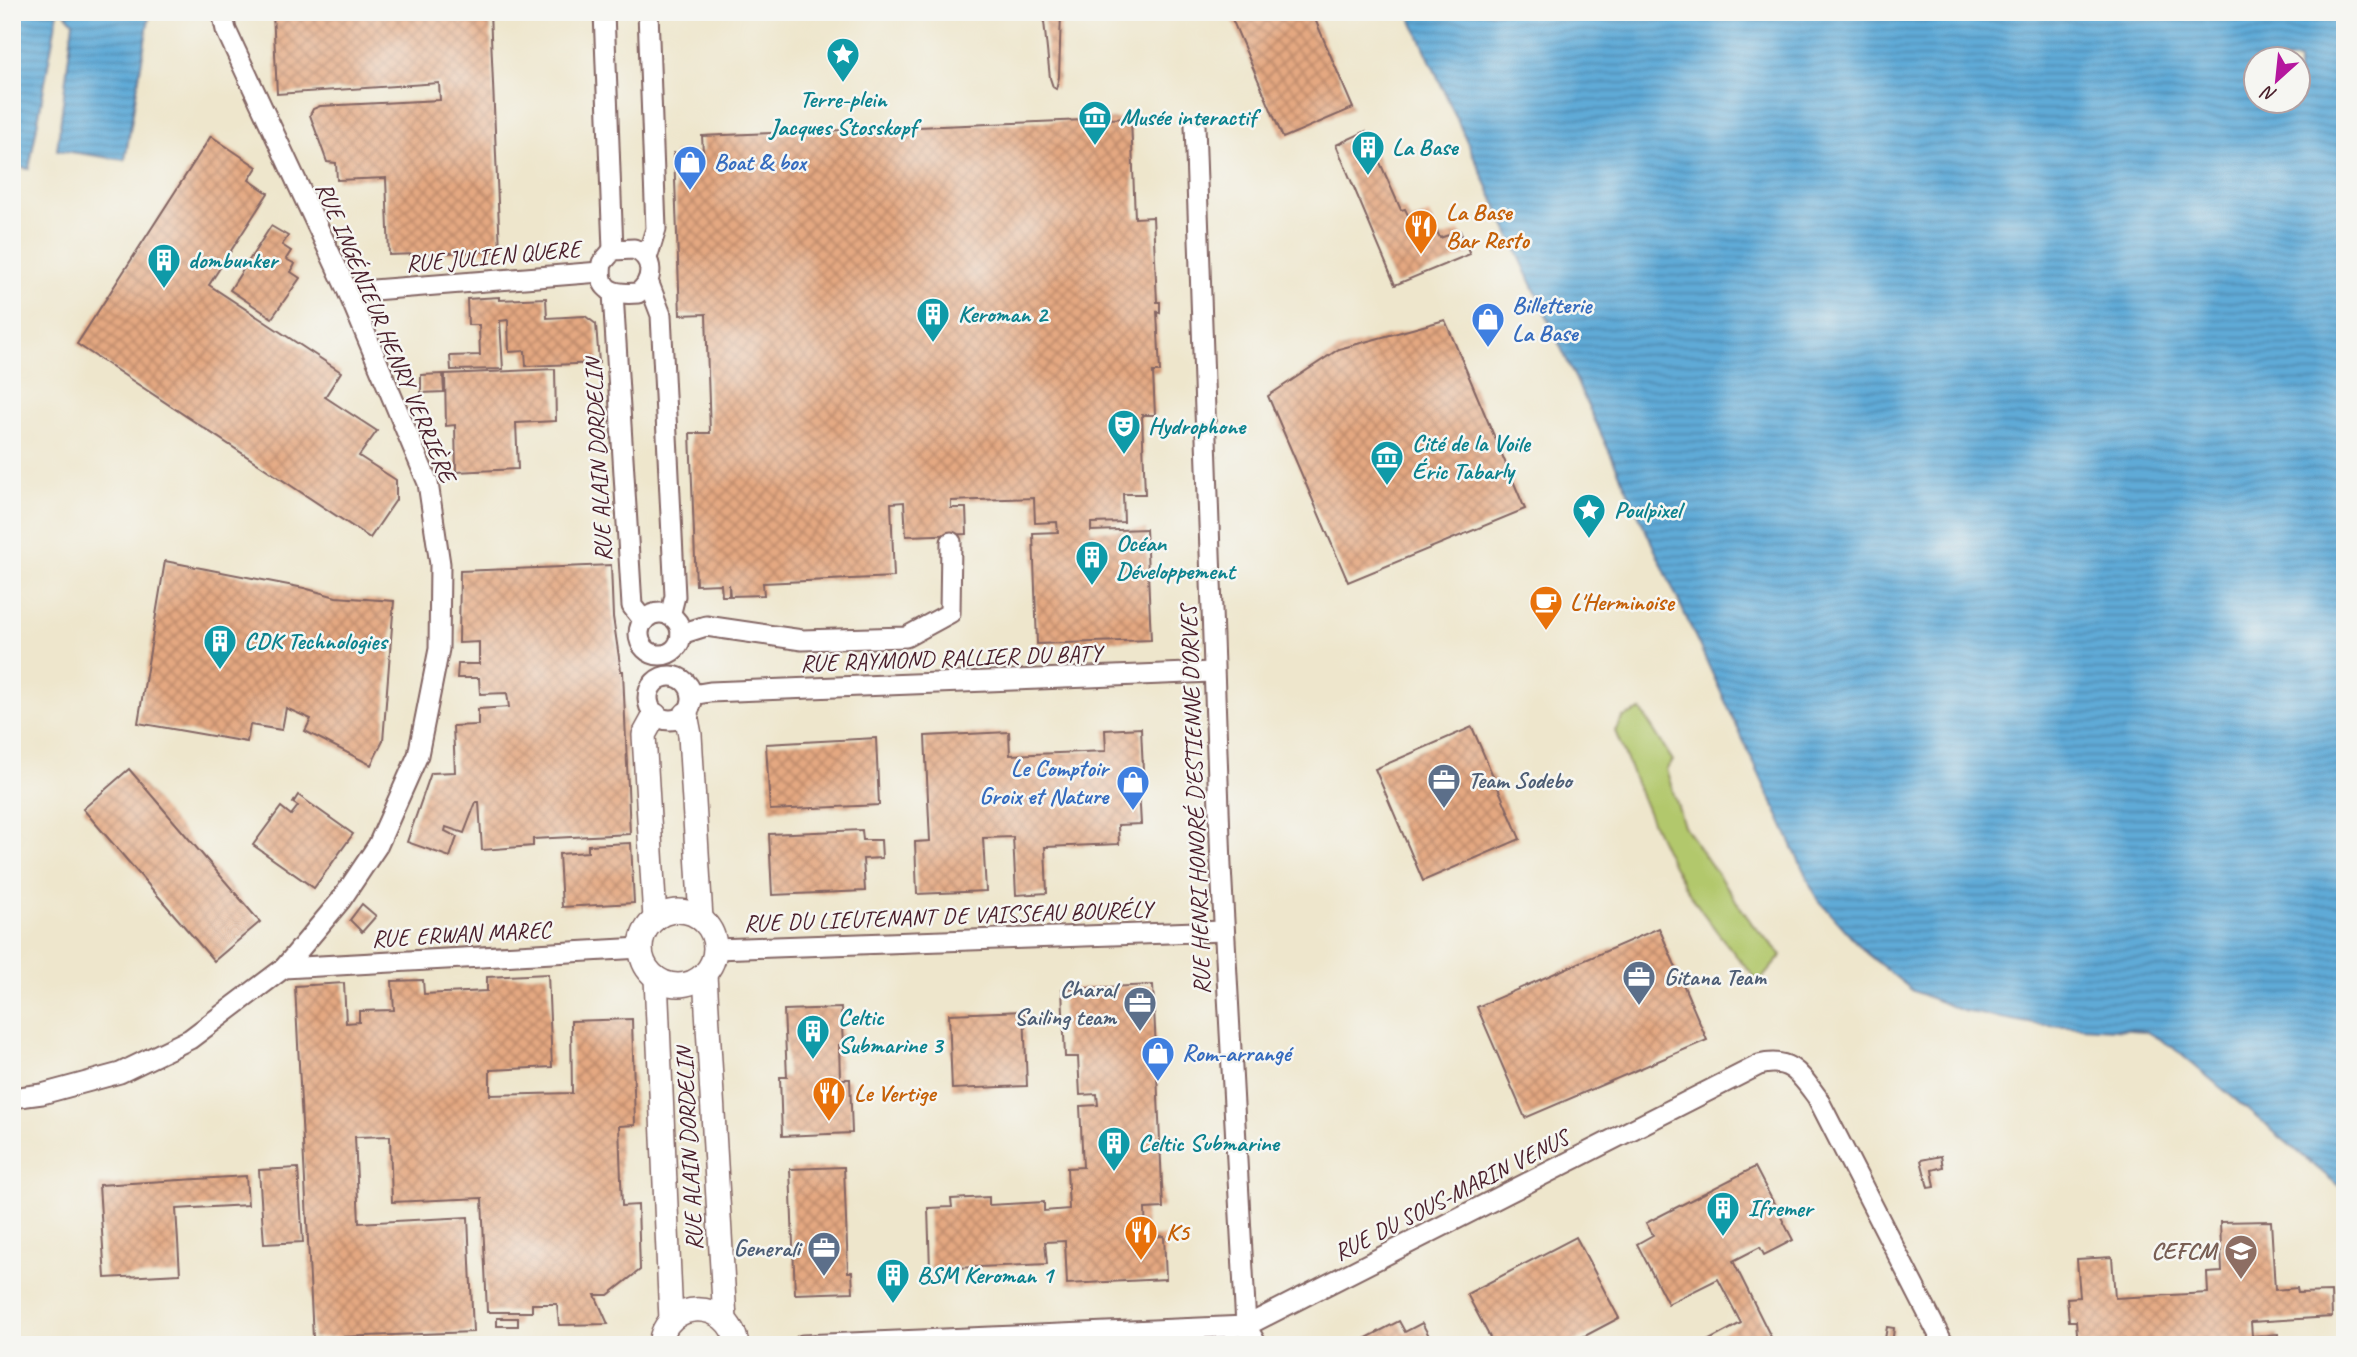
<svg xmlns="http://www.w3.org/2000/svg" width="2357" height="1357" viewBox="0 0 2357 1357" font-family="Caveat,sans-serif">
<defs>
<pattern id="water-rules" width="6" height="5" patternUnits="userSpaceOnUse" patternTransform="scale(1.75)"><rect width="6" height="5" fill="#5faad7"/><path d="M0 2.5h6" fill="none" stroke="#508aaf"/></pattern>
<pattern id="building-cross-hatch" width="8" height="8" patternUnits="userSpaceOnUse" patternTransform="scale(1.75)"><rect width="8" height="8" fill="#e4a881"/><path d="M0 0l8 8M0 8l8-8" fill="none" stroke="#bb886a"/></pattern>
</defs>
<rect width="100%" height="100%" fill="#f6f6f2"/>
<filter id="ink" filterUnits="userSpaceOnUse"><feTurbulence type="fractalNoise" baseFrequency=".0143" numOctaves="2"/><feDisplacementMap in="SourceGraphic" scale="14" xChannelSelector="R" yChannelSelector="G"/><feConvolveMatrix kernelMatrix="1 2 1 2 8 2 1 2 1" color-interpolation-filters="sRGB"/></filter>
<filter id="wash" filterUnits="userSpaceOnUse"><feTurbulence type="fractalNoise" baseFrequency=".00686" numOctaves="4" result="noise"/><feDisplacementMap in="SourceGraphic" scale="28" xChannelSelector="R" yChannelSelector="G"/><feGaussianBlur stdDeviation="1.57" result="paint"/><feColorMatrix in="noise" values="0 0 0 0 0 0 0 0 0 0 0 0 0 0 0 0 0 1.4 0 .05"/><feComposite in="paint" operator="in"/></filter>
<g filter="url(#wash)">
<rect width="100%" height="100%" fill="#eee6cc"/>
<path fill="#b2c86c" stroke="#7e744c" stroke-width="2" d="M 1641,710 L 1673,761 L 1666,769 L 1684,826 L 1753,925 L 1782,955 L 1759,982 C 1732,952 1708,922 1686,888 C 1656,840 1637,783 1615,731 L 1623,717 Z"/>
<g fill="url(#water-rules)" stroke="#546481" stroke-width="2" fill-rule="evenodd">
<path d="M 20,12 L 58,12 L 29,169 L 12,166 L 12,61 Z"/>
<path d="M 64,12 L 150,12 L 125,160 L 57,150 L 73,22 Z"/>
<path d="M 1408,12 L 2345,12 L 2345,1191 L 2171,1046 L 2145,1031 L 2034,1024 L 1963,1011 L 1913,991 L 1866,953 L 1816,897 L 1557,339 ZM 2256,60 L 2298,60 L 2298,102 L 2256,102 Z"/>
</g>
<g id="blocks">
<g fill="url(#building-cross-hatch)">
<path d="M 273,12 L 490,12 L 500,251 L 389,255 L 386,178 L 337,180 L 336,163 L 327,162 L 310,115 L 313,109 L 320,106 L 440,100 L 439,83 L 277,94 Z"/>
<path d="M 1043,12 L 1061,12 L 1059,77 L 1056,89 L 1053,87 L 1050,78 Z"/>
<path d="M 1247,12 L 1312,12 L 1353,108 L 1283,138 L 1232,19 Z"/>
<path d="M 1131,118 L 1135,218 L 1153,217 L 1157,302 L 1160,302 L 1160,313 L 1157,312 L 1160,372 L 1153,372 L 1155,415 L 1142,415 L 1145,494 L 1123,494 L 1124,522 L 1091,523 L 1091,531 L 1146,529 L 1151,640 L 1037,644 L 1033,533 L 1058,532 L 1057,522 L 1035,523 L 1034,498 L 951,501 L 951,508 L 966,508 L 967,534 L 906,536 L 904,502 L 891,503 L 894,577 L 763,583 L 764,595 L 730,596 L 729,584 L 729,596 L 722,596 L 721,584 L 696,585 L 690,433 L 710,433 L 706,314 L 680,315 L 674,153 L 703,152 L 702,136 Z"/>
<path d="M 1366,131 L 1401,210 L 1405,209 L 1411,221 L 1429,214 L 1440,238 L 1460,231 L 1470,254 L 1395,285 L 1336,145 Z"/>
<path d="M 211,136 L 257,167 L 249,180 L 268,193 L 209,285 L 341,372 L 325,397 L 377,431 L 359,456 L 396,480 L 396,500 L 370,538 L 77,344 Z"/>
<path d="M 271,226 L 288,236 L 282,245 L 291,251 L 286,259 L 295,264 L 291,272 L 300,278 L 272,318 L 230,290 Z"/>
<path d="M 499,297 L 499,300 L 546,298 L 547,318 L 585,316 L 596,324 L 599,363 L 526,366 L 525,351 L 509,352 L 508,320 L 500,321 L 503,369 L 451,370 L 450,356 L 480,355 L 479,325 L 468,325 L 467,299 Z"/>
<path d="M 1445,320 L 1525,509 L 1348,582 L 1268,396 L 1339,349 Z"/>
<path d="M 555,369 L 556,421 L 516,423 L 518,469 L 456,472 L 455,425 L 446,426 L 445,374 Z"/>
<path d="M 443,374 L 444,392 L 421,393 L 421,375 Z"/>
<path d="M 165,561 L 304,588 L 336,597 L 394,601 L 383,741 L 371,765 L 305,731 L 311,719 L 286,708 L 282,730 L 250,725 L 247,742 L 138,723 Z"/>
<path d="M 611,565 L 613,617 L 621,671 L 623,671 L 630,834 L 533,839 L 533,846 L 482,850 L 479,802 L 476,802 L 464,833 L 446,827 L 445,831 L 457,837 L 450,857 L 407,842 L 431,773 L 455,772 L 453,726 L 478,725 L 478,709 L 509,707 L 507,693 L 480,694 L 479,678 L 457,678 L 458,664 L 479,664 L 479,642 L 459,643 L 460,571 Z"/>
<path d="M 1472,727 L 1520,839 L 1423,881 L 1375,769 Z"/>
<path d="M 1141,728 L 1143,771 L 1138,772 L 1141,824 L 1118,825 L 1119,844 L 1045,847 L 1047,893 L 1016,895 L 1013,837 L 983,838 L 986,891 L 917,894 L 915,842 L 930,841 L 925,736 L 1009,732 L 1010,755 L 1106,751 L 1105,730 Z"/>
<path d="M 876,738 L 879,805 L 770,810 L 766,744 Z"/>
<path d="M 129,769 L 260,922 L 214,961 L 83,809 Z"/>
<path d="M 298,795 L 353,834 L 314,888 L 253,845 L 281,807 L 291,815 L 298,806 L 293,803 Z"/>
<path d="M 862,830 L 863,840 L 881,840 L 882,858 L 863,859 L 865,891 L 772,895 L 769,834 Z"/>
<path d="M 631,843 L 634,903 L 562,907 L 559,854 L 588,852 L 588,845 Z"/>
<path d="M 362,904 L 376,916 L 362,932 L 350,920 Z"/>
<path d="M 1659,928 L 1707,1040 L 1525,1118 L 1477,1007 Z"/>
<path d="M 548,974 L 552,1067 L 490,1070 L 490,1095 L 572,1093 L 571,1021 L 632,1019 L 635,1125 L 619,1126 L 622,1206 L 638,1205 L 640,1270 L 608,1295 L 595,1295 L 608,1324 L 559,1325 L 557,1304 L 532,1304 L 532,1312 L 487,1312 L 482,1198 L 392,1202 L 390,1136 L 355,1137 L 359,1223 L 468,1217 L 473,1332 L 313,1338 L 295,986 L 344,983 L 346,1023 L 359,1022 L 359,1011 L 394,1010 L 392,981 L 423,980 L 424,994 L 487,991 L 487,977 Z"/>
<path d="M 1153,985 L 1163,1208 L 1145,1209 L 1146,1237 L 1164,1236 L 1166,1279 L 1067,1284 L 1065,1241 L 1045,1242 L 1047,1264 L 930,1269 L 928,1208 L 952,1207 L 951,1199 L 989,1197 L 989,1205 L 1044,1202 L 1044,1211 L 1069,1209 L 1067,1168 L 1083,1167 L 1080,1106 L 1098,1105 L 1097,1094 L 1080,1095 L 1078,1057 L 1065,1057 L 1062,989 Z"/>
<path d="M 841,1008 L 843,1045 L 839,1045 L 840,1079 L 850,1079 L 852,1133 L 782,1136 L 780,1077 L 787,1077 L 784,1010 Z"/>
<path d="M 1024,1011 L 1027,1086 L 952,1089 L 949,1014 Z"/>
<path d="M 1941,1156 L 1943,1167 L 1932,1170 L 1935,1187 L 1928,1188 L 1921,1160 Z"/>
<path d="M 844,1167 L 848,1272 L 852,1272 L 853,1292 L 795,1294 L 790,1169 Z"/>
<path d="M 1755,1167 L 1793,1240 L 1764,1255 L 1760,1247 L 1733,1261 L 1775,1345 L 1700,1345 L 1741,1323 L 1718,1279 L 1668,1304 L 1637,1244 L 1653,1235 L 1646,1223 Z"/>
<path d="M 298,1168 L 303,1242 L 264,1244 L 259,1170 Z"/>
<path d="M 246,1176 L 248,1205 L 176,1209 L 180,1274 L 105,1278 L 99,1185 Z"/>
<path d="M 2271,1221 L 2275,1290 L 2297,1288 L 2298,1293 L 2331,1292 L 2332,1317 L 2251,1322 L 2252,1336 L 2278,1334 L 2278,1345 L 2078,1345 L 2076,1321 L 2069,1321 L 2067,1298 L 2080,1297 L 2077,1259 L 2112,1257 L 2115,1298 L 2208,1293 L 2207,1273 L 2222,1272 L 2220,1222 Z"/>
<path d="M 1576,1237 L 1619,1318 L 1568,1345 L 1494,1345 L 1467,1294 Z"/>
<rect x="497" y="1318" width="21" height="8"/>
<path d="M 1399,1321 L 1405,1332 L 1422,1323 L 1434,1345 L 1353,1345 Z"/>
<path d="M 1887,1327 L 1894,1328 L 1892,1345 L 1884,1345 Z"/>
</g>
</g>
</g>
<g filter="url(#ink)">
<use href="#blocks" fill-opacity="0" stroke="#836563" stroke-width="2"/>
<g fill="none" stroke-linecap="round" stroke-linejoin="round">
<defs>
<g id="minor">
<path d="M 604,12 L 613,250"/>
<path d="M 1195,125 L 1221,866 L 1246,1326 L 1257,1345"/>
<path d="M 634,249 C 655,258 654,280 638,293 C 615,295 597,292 602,263 L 613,250 Z"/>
<path d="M 647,258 L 656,229 L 648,12"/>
<path d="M 648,281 L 661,315 L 675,596 L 670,616"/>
<path d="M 348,292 L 600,272"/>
<path d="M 613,293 L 632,606 L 644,621"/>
<circle cx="660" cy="634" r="21"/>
<path d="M 681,634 L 706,626 L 802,640 L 906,637 L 950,613 L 951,542"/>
<circle cx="670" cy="698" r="22"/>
<path d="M 692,695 L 710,692 L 1213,672"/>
<path d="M 716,949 L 1224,931"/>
<path d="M 284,968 L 641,948"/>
<path d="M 12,1098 L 42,1094 L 120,1073 L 190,1039 L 284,968 L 341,900 L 378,845 L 418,755 L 439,649 L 440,564 L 428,483 L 348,292 L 226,30 L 222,12"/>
<path d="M 803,1345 L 1246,1326 L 1759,1065 C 1790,1057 1800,1074 1817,1097 L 1944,1345"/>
</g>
<g id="tertiary">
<path d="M 686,714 L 690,735 L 701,919"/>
<path d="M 655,715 L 644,735 L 655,919"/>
<circle cx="678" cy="948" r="37"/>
<path d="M 705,975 L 725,1320"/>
<path d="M 656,978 L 671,1320"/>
<path d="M 660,1345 C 665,1298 730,1298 737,1345"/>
</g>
</defs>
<use href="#minor" stroke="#836563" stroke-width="23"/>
<use href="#tertiary" stroke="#836563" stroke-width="26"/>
<use href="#minor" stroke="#fff" stroke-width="19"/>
<use href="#tertiary" stroke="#fff" stroke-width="23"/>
</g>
</g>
<defs>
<symbol id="sight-pin" viewBox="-11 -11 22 30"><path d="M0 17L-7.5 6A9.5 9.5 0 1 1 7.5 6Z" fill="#0f9aa8" stroke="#f6f6f2"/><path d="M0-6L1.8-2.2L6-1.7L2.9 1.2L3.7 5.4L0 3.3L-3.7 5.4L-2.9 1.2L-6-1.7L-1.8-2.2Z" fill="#fff"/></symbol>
<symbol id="museum-pin" viewBox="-11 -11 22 30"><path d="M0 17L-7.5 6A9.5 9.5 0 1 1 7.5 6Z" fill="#0f9aa8" stroke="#f6f6f2"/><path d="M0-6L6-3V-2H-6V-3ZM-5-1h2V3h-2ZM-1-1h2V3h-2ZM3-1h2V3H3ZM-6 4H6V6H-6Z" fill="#fff"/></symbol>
<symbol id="building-pin" viewBox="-11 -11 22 30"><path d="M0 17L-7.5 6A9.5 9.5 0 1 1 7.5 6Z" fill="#0f9aa8" stroke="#f6f6f2"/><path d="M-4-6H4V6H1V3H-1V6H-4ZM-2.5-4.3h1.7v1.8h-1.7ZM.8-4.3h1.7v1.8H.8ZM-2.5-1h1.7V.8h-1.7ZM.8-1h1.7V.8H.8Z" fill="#fff"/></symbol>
<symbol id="shop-pin" viewBox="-11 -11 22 30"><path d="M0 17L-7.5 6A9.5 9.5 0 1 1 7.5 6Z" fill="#3f7fe0" stroke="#f6f6f2"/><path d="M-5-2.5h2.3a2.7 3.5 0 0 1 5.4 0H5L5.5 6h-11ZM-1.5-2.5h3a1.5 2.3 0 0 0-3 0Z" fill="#fff"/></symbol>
<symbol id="restaurant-pin" viewBox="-11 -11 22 30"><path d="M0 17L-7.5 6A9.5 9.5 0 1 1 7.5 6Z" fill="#e8710a" stroke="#f6f6f2"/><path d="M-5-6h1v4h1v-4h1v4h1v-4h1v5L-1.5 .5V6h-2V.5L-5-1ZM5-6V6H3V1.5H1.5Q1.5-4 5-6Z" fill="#fff"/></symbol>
<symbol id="theatre-pin" viewBox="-11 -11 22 30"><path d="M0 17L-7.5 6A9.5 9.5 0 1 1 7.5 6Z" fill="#0f9aa8" stroke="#f6f6f2"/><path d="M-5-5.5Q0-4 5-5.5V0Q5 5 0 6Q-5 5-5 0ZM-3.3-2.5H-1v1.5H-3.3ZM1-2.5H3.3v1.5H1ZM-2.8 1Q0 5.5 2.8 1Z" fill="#fff"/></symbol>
<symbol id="cafe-pin" viewBox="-11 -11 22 30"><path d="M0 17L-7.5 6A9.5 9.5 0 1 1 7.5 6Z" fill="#e8710a" stroke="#f6f6f2"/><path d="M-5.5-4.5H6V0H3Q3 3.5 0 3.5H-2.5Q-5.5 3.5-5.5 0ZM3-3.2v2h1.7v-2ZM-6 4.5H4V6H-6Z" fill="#fff"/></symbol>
<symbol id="office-pin" viewBox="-11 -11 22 30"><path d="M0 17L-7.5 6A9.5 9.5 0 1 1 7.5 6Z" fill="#5c6f8a" stroke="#f6f6f2"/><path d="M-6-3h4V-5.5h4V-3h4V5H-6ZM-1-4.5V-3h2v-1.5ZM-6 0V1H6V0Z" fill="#fff"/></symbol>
<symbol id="university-pin" viewBox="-11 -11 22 30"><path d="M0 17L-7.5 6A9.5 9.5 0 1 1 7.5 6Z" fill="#8d6e63" stroke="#f6f6f2"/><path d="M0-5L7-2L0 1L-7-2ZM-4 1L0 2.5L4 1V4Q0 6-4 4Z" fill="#fff"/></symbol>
</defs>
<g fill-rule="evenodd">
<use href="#sight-pin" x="824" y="35" width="38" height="52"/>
<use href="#museum-pin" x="1076" y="98" width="38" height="52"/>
<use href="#building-pin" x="1349" y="128" width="38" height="52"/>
<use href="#shop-pin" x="671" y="143" width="38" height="52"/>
<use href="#restaurant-pin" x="1402" y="207" width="38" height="52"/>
<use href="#building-pin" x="145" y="241" width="38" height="52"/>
<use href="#building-pin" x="914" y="295" width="38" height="52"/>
<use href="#shop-pin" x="1469" y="300" width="38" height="52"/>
<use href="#theatre-pin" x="1105" y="407" width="38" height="52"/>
<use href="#museum-pin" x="1368" y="438" width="38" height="52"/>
<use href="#sight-pin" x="1570" y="491" width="38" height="52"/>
<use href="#building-pin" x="1073" y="538" width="38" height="52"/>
<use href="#cafe-pin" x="1527" y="583" width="38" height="52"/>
<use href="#building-pin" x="201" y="622" width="38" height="52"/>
<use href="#office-pin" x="1425" y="761" width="38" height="52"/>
<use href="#shop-pin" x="1114" y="763" width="38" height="52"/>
<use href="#office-pin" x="1620" y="958" width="38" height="52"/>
<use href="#office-pin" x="1121" y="984" width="38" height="52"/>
<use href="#building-pin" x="794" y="1012" width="38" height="52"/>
<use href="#shop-pin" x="1139" y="1034" width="38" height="52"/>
<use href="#restaurant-pin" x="810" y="1074" width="38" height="52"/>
<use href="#building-pin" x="1095" y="1124" width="38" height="52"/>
<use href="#building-pin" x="1704" y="1189" width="38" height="52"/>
<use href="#restaurant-pin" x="1122" y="1213" width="38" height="52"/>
<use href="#office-pin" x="805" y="1229" width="38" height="52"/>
<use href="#university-pin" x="2222" y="1232" width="38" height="52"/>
<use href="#building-pin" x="874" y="1256" width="38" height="52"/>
</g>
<g text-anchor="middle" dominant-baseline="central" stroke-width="5" stroke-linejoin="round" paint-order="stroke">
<g font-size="24" font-weight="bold" fill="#0d838f" stroke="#f6f6f2" text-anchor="start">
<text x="843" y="99" text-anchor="middle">Terre-plein<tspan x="843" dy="28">Jacques Stosskopf</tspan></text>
<text x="1120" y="117">Musée interactif</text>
<text x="1392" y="147">La Base</text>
<text x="188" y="260">dombunker</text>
<text x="958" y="314">Keroman 2</text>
<text x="1148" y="426">Hydrophone</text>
<text x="1412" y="443">Cité de la Voile<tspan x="1412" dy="28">Éric Tabarly</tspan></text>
<text x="1614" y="510">Poulpixel</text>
<text x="1116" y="543">Océan<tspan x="1116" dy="28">Développement</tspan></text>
<text x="244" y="641">CDK Technologies</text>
<text x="838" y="1017">Celtic<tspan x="838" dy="28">Submarine 3</tspan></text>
<text x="1138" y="1143">Celtic Submarine</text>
<text x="1748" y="1208">Ifremer</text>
<text x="917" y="1275">BSM Keroman 1</text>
</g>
<g font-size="24" font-weight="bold" fill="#366cbe" stroke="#f6f6f2" text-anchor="start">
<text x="714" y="162">Boat &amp; box</text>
<text x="1512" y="305">Billetterie<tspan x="1512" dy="28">La Base</tspan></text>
<text x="1108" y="768" text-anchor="end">Le Comptoir<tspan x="1108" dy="28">Groix et Nature</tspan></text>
<text x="1182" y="1053">Rom-arrangé</text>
</g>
<g font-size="24" font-weight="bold" fill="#c56008" stroke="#f6f6f2" text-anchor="start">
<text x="1446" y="212">La Base<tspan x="1446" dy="28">Bar Resto</tspan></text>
<text x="1570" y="602">L'Herminoise</text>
<text x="854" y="1093">Le Vertige</text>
<text x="1166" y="1232">K5</text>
</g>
<g font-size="24" fill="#4a1f2b" stroke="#f6f6f2">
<text transform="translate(493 256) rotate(-5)">RUE JULIEN QUERE</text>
<text transform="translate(386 332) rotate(67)">RUE INGÉNIEUR HENRY VERRIÈRE</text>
<text transform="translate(598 460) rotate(-93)">RUE ALAIN DORDELIN</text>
<text transform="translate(951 658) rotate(-2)">RUE RAYMOND RALLIER DU BATY</text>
<text transform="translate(1195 800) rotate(-92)">RUE HENRI HONORÉ D'ESTIENNE D'ORVES</text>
<text transform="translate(948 916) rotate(-2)">RUE DU LIEUTENANT DE VAISSEAU BOURÉLY</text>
<text transform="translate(461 934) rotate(-3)">RUE ERWAN MAREC</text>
<text transform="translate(689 1149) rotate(-93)">RUE ALAIN DORDELIN</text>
<text transform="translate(1451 1195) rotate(-27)">RUE DU SOUS-MARIN VENUS</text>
</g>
<g font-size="24" font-weight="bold" fill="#4e5e75" stroke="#f6f6f2" text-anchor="start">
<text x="1468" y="780">Team Sodebo</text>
<text x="1664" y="977">Gitana Team</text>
<text x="1116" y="989" text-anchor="end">Charal<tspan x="1116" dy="28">Sailing team</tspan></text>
<text x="800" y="1248" text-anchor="end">Generali</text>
</g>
<g font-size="24" font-weight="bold" fill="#785e54" stroke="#f6f6f2" text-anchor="end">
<text x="2216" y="1251">CEFCM</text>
</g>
</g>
<rect width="2357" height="1357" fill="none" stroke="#f6f6f2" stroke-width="42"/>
<g transform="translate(2277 80) rotate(207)"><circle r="33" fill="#f6f6f2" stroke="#b1a0a2" stroke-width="2"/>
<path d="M0-5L12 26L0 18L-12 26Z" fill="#b5179e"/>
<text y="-10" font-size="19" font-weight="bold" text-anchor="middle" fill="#4a1f2b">N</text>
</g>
</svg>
